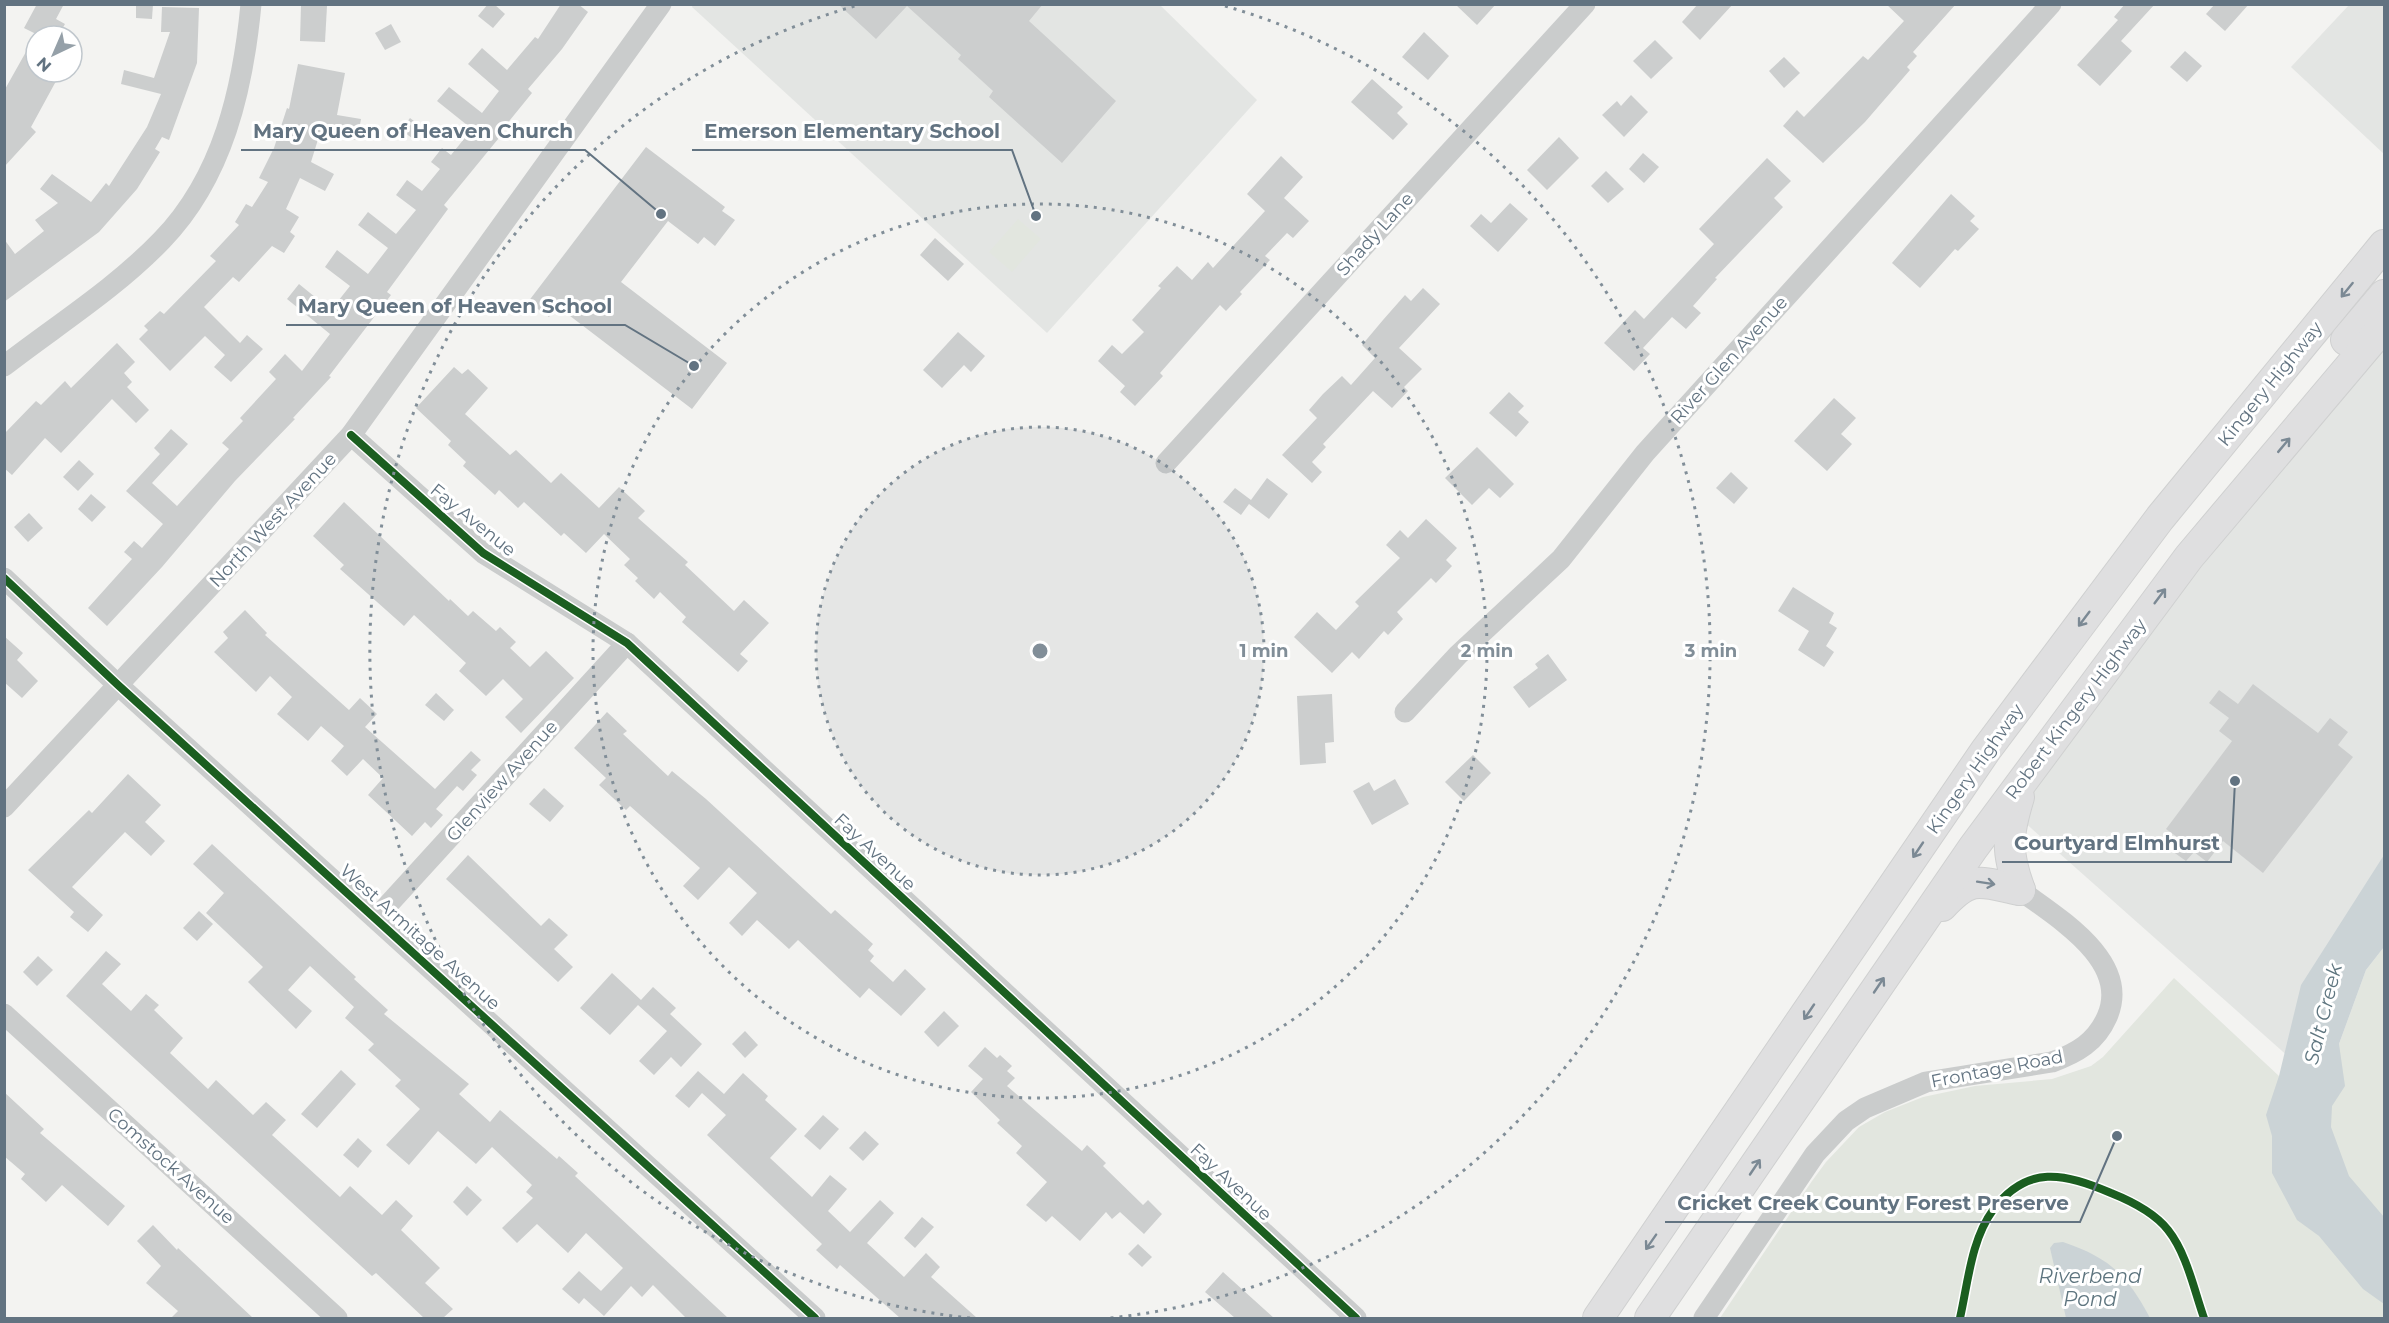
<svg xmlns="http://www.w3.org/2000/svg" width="2389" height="1323" viewBox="0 0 2389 1323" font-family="Montserrat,sans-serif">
<rect width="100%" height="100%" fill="#f3f3f1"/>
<g fill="#e3e5e3">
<path d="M 693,4 L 1160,5 L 1257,100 L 1047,333 L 692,7 Z"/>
<path d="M 2350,4 L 2384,5 L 2384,154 L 2291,67 Z"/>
<path d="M 2384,344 L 2384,877 L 2299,1066 L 2022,820 L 2032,785 L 2314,422 Z"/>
</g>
<g fill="#e2e6df">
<path d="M 1018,219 L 1041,239 L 1012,272 L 989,252 Z"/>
<path d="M 2384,947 L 2384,1318 L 1720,1318 L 1812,1181 L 1826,1162 L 1859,1127 L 1885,1112 L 1923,1097 L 1975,1086 L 2052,1079 L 2091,1066 L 2103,1057 L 2174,978 L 2279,1076 L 2339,1044 L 2366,970 Z"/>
</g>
<g fill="#cbd3d6">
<path d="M 2384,855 L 2384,947 L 2366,970 L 2339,1044 L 2345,1086 L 2332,1106 L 2331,1127 L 2349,1176 L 2384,1217 L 2384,1304 L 2363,1289 L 2319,1236 L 2297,1220 L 2272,1173 L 2272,1136 L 2266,1115 L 2279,1076 L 2301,985 Z"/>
<path d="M 2063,1242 C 2110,1258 2127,1275 2150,1318 L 2066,1318 L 2050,1248 L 2054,1243 Z"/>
</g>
<g fill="#cccece">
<path d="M 37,4 L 64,4 L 56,19 L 65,24 L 58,36 L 36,34 L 36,72 L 61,72 L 31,127 L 36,132 L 4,167 L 4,91 L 36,34 L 24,28 Z"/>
<path d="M 136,4 L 153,4 L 152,19 L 136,18 Z"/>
<path d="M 488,4 L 494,4 L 505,14 L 493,28 L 478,16 Z"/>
<path d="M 561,4 L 578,4 L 588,12 L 562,49 L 528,89 L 532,93 L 501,131 L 503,133 L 444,205 L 448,209 L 387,292 L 391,295 L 329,376 L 331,377 L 293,418 L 295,419 L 235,481 L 162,567 L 107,626 L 88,608 L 132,559 L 124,552 L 134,541 L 142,548 L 163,524 L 126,491 L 160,454 L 154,448 L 171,429 L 188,444 L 152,483 L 177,506 L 229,449 L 222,443 L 243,421 L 240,418 L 276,379 L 269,372 L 285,354 L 302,371 L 330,334 L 287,299 L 299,284 L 331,310 L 350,286 L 325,267 L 337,250 L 368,274 L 388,248 L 358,225 L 368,212 L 396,234 L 416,210 L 396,195 L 407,180 L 422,191 L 440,169 L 431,162 L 442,148 L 451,155 L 472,129 L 437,101 L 449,87 L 482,113 L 499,91 L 468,64 L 482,48 L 507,70 L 535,37 L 538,39 Z"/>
<path d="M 838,4 L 1043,4 L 1029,21 L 1116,101 L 1062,163 L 989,97 L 993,91 L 958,59 L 961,55 L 907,6 L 876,39 Z"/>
<path d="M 1455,4 L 1496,4 L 1477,25 Z"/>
<path d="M 1698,4 L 1733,4 L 1700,40 L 1682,22 Z"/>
<path d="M 1886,4 L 1956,4 L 1913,52 L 1917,56 L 1907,67 L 1910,70 L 1865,122 L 1823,163 L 1783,126 L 1797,110 L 1804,117 L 1863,56 L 1868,60 L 1904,21 Z"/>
<path d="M 2125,4 L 2155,4 L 2121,41 L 2132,51 L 2100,86 L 2077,65 L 2118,20 L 2114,17 Z"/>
<path d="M 2215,4 L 2249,4 L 2225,31 L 2206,14 Z"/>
<path d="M 301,5 L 327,6 L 325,42 L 300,41 Z"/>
<path d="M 162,7 L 199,8 L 197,63 L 169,140 L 162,137 L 155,149 L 160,152 L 137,189 L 99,232 L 4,302 L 4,239 L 15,254 L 44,231 L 35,220 L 58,203 L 40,189 L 52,174 L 91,202 L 106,183 L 109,186 L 147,127 L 161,94 L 121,84 L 124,70 L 154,78 L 170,32 L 161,32 Z"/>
<path d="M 391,24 L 401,42 L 385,50 L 375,33 Z"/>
<path d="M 1424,32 L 1449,56 L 1428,80 L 1402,57 Z"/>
<path d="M 1655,40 L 1673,58 L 1651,79 L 1633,61 Z"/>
<path d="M 2185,51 L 2202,66 L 2187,82 L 2170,67 Z"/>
<path d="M 1784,57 L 1800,73 L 1784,88 L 1769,71 Z"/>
<path d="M 298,64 L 345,73 L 337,115 L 361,119 L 357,140 L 320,133 L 311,162 L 334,174 L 325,191 L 300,178 L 286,209 L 299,217 L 290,232 L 295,236 L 284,253 L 272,246 L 239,282 L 233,277 L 204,307 L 240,343 L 247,335 L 263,349 L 231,382 L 214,367 L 225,355 L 205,336 L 170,371 L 139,339 L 148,330 L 144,326 L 160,311 L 164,314 L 216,261 L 210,256 L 239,225 L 235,222 L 246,204 L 252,207 L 268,182 L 259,178 L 274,148 L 287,108 L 289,109 Z"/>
<path d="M 1372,79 L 1403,107 L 1397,113 L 1408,124 L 1393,140 L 1351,102 Z"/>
<path d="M 1631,95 L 1648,112 L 1624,137 L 1602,115 L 1617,101 L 1621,106 Z"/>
<path d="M 410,118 L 424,129 L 416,141 L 401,130 Z"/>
<path d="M 1559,137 L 1579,158 L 1547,190 L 1527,170 Z"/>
<path d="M 646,147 L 725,207 L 722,211 L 735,220 L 715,246 L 704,237 L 698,244 L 668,221 L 621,282 L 727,363 L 692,409 L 557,306 L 549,317 L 528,302 Z"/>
<path d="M 1643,153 L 1659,167 L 1644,183 L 1629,169 Z"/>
<path d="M 1281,156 L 1303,177 L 1284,198 L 1309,221 L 1293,238 L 1287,233 L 1265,256 L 1270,260 L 1240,292 L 1242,294 L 1226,311 L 1220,305 L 1160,373 L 1163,376 L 1135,406 L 1120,392 L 1125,386 L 1098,361 L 1112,345 L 1122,354 L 1144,332 L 1132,320 L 1161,288 L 1158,286 L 1177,266 L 1192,280 L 1208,262 L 1213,268 L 1265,211 L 1247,194 Z"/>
<path d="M 1767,158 L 1791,181 L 1774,198 L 1783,207 L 1715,278 L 1717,279 L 1693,306 L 1701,313 L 1686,329 L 1672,317 L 1643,348 L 1650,354 L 1634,371 L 1604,343 L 1635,310 L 1644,319 L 1714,244 L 1699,229 Z"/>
<path d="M 1606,171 L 1624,189 L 1608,203 L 1591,186 Z"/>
<path d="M 1951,194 L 1975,216 L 1970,221 L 1979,229 L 1958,251 L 1955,249 L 1920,288 L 1892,263 Z"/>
<path d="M 1510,203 L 1528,219 L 1498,252 L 1470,226 L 1481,214 L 1491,223 Z"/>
<path d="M 935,238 L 964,264 L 948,281 L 920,255 Z"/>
<path d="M 1423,288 L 1440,304 L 1399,348 L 1422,369 L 1404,387 L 1408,391 L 1392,408 L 1373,391 L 1323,444 L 1326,447 L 1312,462 L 1322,472 L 1312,483 L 1282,455 L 1317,418 L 1309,410 L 1323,394 L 1342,376 L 1351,385 L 1375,358 L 1362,345 L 1383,320 L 1405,295 L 1411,301 Z"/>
<path d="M 958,332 L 985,356 L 971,372 L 964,365 L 942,388 L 923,370 Z"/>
<path d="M 117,343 L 135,362 L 124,373 L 132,382 L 127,387 L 149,410 L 136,423 L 112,399 L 61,453 L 45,438 L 12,475 L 4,468 L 4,434 L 36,401 L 41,405 L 65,381 L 71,388 Z"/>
<path d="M 454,367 L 462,374 L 468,369 L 488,388 L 465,414 L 510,455 L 516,450 L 551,483 L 561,473 L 599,508 L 619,487 L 645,511 L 638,518 L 688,562 L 685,565 L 734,611 L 744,600 L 769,623 L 740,654 L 748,661 L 738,672 L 682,622 L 686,617 L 660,592 L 654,599 L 635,581 L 638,578 L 624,565 L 630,559 L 604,534 L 586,553 L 564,533 L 561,536 L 524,502 L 518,508 L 499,490 L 495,495 L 463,466 L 466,462 L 448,445 L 451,441 L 416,408 Z"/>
<path d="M 1509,392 L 1524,406 L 1518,412 L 1529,422 L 1516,437 L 1489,413 Z"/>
<path d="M 1834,398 L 1856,418 L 1841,434 L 1852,444 L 1827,471 L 1794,441 Z"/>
<path d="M 1477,447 L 1514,484 L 1500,498 L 1489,488 L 1472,505 L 1445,478 Z"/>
<path d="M 79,460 L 94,474 L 78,491 L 63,477 Z"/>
<path d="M 1731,472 L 1748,488 L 1734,504 L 1716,488 Z"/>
<path d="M 1267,478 L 1288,494 L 1269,519 L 1249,504 L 1241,515 L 1223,502 L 1235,488 L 1251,500 Z"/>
<path d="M 91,494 L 106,507 L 92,522 L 78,509 Z"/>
<path d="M 344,502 L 449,601 L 450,599 L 468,616 L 473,611 L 496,631 L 500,627 L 516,642 L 510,648 L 530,667 L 546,651 L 574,678 L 521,733 L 505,717 L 523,699 L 503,679 L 486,696 L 459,671 L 466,663 L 414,615 L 404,626 L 340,569 L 344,565 L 313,536 Z"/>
<path d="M 29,513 L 43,528 L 28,542 L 14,527 Z"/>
<path d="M 1426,519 L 1457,548 L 1446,560 L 1452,566 L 1436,583 L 1431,578 L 1397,612 L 1403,619 L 1388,635 L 1384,631 L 1359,659 L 1352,652 L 1332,673 L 1294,637 L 1317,612 L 1336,630 L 1359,606 L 1355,602 L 1400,558 L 1386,545 L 1400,530 L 1408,538 Z"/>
<path d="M 1793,587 L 1834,613 L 1829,623 L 1837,628 L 1826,646 L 1834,652 L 1824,667 L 1798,650 L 1809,631 L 1778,611 Z"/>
<path d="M 245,610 L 267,633 L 265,635 L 349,710 L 360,698 L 377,714 L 365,727 L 435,789 L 471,751 L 481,760 L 471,770 L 477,775 L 463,791 L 457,786 L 436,809 L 443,815 L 431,828 L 425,822 L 412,836 L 368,795 L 383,778 L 363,759 L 347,776 L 331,761 L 344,746 L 321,726 L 308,741 L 277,714 L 292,697 L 270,676 L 256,692 L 214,652 L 228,638 L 223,632 Z"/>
<path d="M 4,636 L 23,653 L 17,660 L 38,681 L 22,698 L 4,682 Z"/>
<path d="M 1548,654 L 1567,680 L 1529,708 L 1513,687 L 1538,668 L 1535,664 Z"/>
<path d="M 2253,684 L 2318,733 L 2330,718 L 2348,732 L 2338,745 L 2353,757 L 2263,873 L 2223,841 L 2207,862 L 2194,852 L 2186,861 L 2172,851 L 2181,840 L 2166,829 L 2232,741 L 2219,731 L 2229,718 L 2209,703 L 2219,690 L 2238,704 Z"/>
<path d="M 436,693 L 454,710 L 444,721 L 425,705 Z"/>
<path d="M 1332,694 L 1334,742 L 1325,743 L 1326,763 L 1300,765 L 1297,696 Z"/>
<path d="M 607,712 L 627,731 L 623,734 L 668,776 L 672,771 L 706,799 L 831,914 L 835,910 L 873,944 L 868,950 L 874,956 L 870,961 L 893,982 L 905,969 L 926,989 L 901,1016 L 869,988 L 860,998 L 798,940 L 789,949 L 757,920 L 742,936 L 729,923 L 757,893 L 729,867 L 698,900 L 683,886 L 700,868 L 630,806 L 626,810 L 599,785 L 606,778 L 574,748 Z"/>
<path d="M 1473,755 L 1491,773 L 1464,801 L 1445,782 Z"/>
<path d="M 128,774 L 161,805 L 145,822 L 165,841 L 151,856 L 125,832 L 72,887 L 103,915 L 88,932 L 70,917 L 74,912 L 28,870 L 89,810 L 92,813 Z"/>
<path d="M 1395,779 L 1409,804 L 1372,825 L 1353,791 L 1369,782 L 1374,791 Z"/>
<path d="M 544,788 L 564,806 L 550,822 L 529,804 Z"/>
<path d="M 212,844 L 356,977 L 354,979 L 388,1010 L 384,1014 L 469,1084 L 459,1094 L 490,1122 L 500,1110 L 557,1159 L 559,1156 L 578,1173 L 575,1176 L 728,1318 L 686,1318 L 653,1285 L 642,1297 L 631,1286 L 604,1316 L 584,1298 L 579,1304 L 562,1289 L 579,1271 L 601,1291 L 623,1268 L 586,1233 L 568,1253 L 537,1224 L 517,1243 L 502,1228 L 533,1198 L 526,1192 L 532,1185 L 492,1147 L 476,1164 L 438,1131 L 409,1165 L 386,1145 L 420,1109 L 395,1086 L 401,1080 L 368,1050 L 374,1044 L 345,1018 L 354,1007 L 310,966 L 288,990 L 312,1011 L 296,1029 L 248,982 L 263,967 L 206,913 L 224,893 L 193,864 Z"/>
<path d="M 468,855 L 541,926 L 549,918 L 568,935 L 554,949 L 573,967 L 558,982 L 446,879 Z"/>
<path d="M 199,911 L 213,924 L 197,941 L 183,928 Z"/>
<path d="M 106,951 L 121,964 L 102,984 L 131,1011 L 146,994 L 159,1005 L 154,1010 L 183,1038 L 170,1053 L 208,1089 L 216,1080 L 253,1115 L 266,1102 L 286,1120 L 272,1135 L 340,1197 L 350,1186 L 382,1215 L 396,1200 L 413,1216 L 401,1230 L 440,1268 L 425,1283 L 453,1309 L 443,1318 L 424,1318 L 376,1273 L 372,1276 L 66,996 Z"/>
<path d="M 38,956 L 53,970 L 37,986 L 23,972 Z"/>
<path d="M 612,973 L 641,1000 L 653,987 L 676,1008 L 670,1014 L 702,1044 L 681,1067 L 671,1057 L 654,1075 L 639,1061 L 667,1031 L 638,1005 L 610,1035 L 580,1008 Z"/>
<path d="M 944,1011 L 959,1026 L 938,1047 L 924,1032 Z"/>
<path d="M 745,1031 L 758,1045 L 745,1058 L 732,1044 Z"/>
<path d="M 985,1047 L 997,1058 L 1000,1055 L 1012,1066 L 1007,1071 L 1015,1078 L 1007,1086 L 1082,1151 L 1087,1145 L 1106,1163 L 1103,1166 L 1143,1205 L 1148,1200 L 1162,1214 L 1144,1234 L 1120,1212 L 1112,1219 L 1106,1212 L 1080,1241 L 1052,1216 L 1046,1222 L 1026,1205 L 1047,1182 L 1016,1153 L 1022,1146 L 997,1123 L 1000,1120 L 971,1092 L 983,1079 L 968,1066 Z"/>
<path d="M 341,1070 L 356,1084 L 317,1128 L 301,1114 Z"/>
<path d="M 698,1071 L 724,1094 L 743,1073 L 768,1096 L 765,1100 L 797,1129 L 770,1158 L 812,1197 L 830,1175 L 847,1189 L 828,1211 L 850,1232 L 880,1200 L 894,1213 L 867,1243 L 904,1277 L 926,1253 L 940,1267 L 931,1277 L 977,1318 L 900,1318 L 840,1265 L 837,1269 L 816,1250 L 822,1244 L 707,1135 L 726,1115 L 702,1093 L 689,1108 L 675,1096 Z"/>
<path d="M 4,1092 L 44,1129 L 40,1133 L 125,1206 L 108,1226 L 62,1185 L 46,1202 L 21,1179 L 25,1174 L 4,1156 Z"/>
<path d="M 823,1115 L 839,1129 L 820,1150 L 804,1136 Z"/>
<path d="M 865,1131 L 879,1144 L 863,1161 L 849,1148 Z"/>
<path d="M 358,1138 L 372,1151 L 358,1168 L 343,1155 Z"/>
<path d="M 467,1186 L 482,1200 L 467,1216 L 453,1202 Z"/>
<path d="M 922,1217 L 934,1227 L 915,1248 L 904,1238 Z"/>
<path d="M 153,1225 L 177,1250 L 178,1248 L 253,1318 L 171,1318 L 178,1311 L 146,1283 L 161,1266 L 137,1241 Z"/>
<path d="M 1138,1244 L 1152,1257 L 1142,1267 L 1128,1254 Z"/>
<path d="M 1223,1272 L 1254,1300 L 1274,1318 L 1235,1318 L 1205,1292 Z"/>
</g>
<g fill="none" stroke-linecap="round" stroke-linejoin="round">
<defs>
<g id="highway">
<path d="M 2346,340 L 2384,295"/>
<path d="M 2019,797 C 2007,836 2006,852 2020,890"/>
<path d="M 1942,906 C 1972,874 1980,882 2020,890"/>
<path d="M 1598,1318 L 1986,750 L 2160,518 L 2384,245"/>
<path d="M 1650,1318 L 1973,848 L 2189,557 L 2384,326"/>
</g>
</defs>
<use href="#highway" stroke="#cfd0d0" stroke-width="32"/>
<g stroke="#cacccc" stroke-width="21">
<path d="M 4,366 C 57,325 116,288 162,240 C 223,177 243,89 251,4"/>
<path d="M 351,435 L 483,553 L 627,643 L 1356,1318"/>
<path d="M 1166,463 L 1585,4"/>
<path d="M 4,578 L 118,685 L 815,1318"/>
<path d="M 1405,712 L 1458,655 L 1561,559 L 1645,453 L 2051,4"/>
<path d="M 4,807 L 351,435 L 661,4"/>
<path d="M 376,918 L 627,643"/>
<path d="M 4,1014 L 337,1318"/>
<path d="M 1704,1318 L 1815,1154 L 1846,1121 L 1865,1108 L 1926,1082 L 2052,1062 C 2077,1053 2096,1042 2107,1017 C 2132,961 2056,917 2020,890"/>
</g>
<use href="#highway" stroke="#dfdfe0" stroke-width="30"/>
<defs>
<g id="cycleway">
<path d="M 351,435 L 483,553 L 627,643 L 1356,1318"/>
<path d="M 4,578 L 118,685 L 815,1318"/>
<path d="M 1960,1318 C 1968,1283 1971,1240 1993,1210 C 2027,1164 2065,1173 2111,1193 C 2131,1201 2154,1212 2168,1230 C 2187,1254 2194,1290 2204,1318"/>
</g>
</defs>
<use href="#cycleway" stroke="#fff" stroke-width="11"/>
<use href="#cycleway" stroke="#1b5e20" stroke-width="8"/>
</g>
<defs><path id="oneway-shaft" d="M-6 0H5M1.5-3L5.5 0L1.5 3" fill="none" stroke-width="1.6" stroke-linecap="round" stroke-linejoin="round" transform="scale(1.5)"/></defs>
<g stroke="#7b8994">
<use href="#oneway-shaft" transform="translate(2347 290) rotate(129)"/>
<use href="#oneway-shaft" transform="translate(2284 445) rotate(-50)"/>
<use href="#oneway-shaft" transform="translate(2160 596) rotate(-53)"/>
<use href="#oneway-shaft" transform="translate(2084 619) rotate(127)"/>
<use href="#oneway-shaft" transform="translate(1918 850) rotate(124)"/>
<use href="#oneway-shaft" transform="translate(1986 883) rotate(9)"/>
<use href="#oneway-shaft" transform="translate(1879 985) rotate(-56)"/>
<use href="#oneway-shaft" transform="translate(1809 1012) rotate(124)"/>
<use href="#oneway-shaft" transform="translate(1755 1167) rotate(-56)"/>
<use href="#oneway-shaft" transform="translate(1651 1242) rotate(125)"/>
</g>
<circle cx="1040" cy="651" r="224" fill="#818e98" fill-opacity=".12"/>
<g fill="none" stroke="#818e98" stroke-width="3" stroke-dasharray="3 6">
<circle cx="1040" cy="651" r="224"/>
<circle cx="1040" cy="651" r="447"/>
<path d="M970 1318A671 671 0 0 1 855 6M1225 6A671 671 0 0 1 1110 1318"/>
</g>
<g text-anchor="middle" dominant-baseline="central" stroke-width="6" stroke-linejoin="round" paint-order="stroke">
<g font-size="18" fill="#627381" stroke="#fff">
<text transform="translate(1375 234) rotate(-48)">Shady Lane</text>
<text transform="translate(1729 360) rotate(-48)">River Glen Avenue</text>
<text transform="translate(2270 384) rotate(-51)">Kingery Highway</text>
<text transform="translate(273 520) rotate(-47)">North West Avenue</text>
<text transform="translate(473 520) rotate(39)">Fay Avenue</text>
<text transform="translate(2076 709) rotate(-53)">Robert Kingery Highway</text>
<text transform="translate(1975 769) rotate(-55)">Kingery Highway</text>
<text transform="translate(502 781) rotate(-48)">Glenview Avenue</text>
<text transform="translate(875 852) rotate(43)">Fay Avenue</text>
<text transform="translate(420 937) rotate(42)">West Armitage Avenue</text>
<text transform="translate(1997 1069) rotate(-11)">Frontage Road</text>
<text transform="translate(171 1166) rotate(42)">Comstock Avenue</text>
<text transform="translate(1231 1182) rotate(43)">Fay Avenue</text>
</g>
<g font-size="20" font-style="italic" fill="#5e757f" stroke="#fff">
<text transform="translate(2323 1014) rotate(-76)">Salt Creek</text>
<text x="2090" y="1276">Riverbend<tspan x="2090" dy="23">Pond</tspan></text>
</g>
</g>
<circle cx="1040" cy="651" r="9" fill="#818e98" stroke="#fff" stroke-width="3"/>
<g font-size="18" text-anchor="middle" font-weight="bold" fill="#818e98" stroke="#fff" stroke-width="6" stroke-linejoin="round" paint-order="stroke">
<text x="1264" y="657">1 min</text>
<text x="1487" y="657">2 min</text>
<text x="1711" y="657">3 min</text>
</g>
<path fill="none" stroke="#627381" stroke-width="2" d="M1036 216L1012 150H692M661 214L585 150H241M694 366L625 325H286M2235 781L2231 862H2002M2117 1136L2080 1222H1665"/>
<g fill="#627381" stroke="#fff" stroke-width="2">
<circle cx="1036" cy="216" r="6"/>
<circle cx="661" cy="214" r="6"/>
<circle cx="694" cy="366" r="6"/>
<circle cx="2235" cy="781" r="6"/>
<circle cx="2117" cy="1136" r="6"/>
</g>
<g font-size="20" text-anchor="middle" font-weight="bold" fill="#627381" stroke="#fff" stroke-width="6" stroke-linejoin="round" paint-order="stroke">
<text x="852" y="138">Emerson Elementary School</text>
<text x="413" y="138">Mary Queen of Heaven Church</text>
<text x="455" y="313">Mary Queen of Heaven School</text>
<text x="2117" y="850">Courtyard Elmhurst</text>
<text x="1873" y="1210">Cricket Creek County Forest Preserve</text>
</g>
<rect width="2389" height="1323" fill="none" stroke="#627381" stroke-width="12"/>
<g transform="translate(54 54) rotate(224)"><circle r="28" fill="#ffffff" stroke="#c0c7cd" stroke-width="1.5"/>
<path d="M0-4.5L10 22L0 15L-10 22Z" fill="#95a0a8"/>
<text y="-9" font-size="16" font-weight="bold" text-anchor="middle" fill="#627381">N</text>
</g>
</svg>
